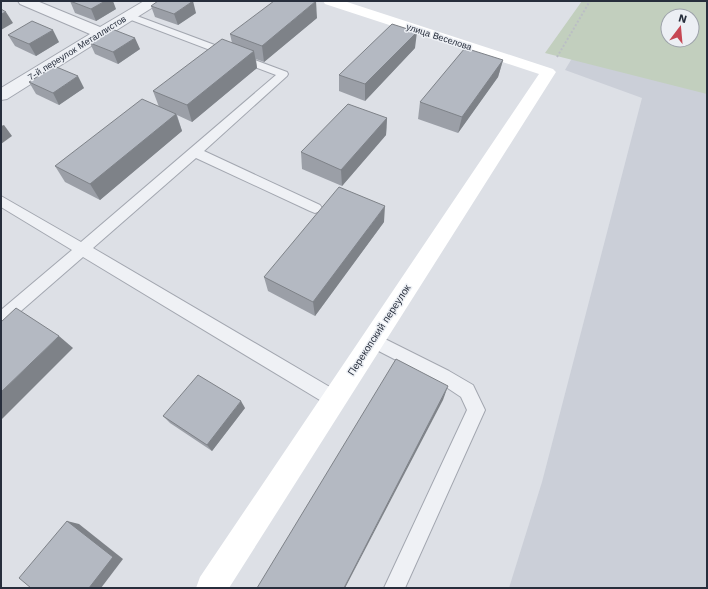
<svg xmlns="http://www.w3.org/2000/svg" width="708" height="589" viewBox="0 0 708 589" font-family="'Work Sans',sans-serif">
<rect width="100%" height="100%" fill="#dde0e6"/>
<path fill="#cbcfd8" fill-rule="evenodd" d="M 606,1 L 707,1 L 707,588 L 509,588 L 542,482 L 642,98 L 565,70 ZM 668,16 L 692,16 L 692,40 L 668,40 Z"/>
<path fill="#c2cfbe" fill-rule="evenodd" d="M 582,1 L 707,1 L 707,94 L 545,53 ZM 668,16 L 692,16 L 692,40 L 668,40 Z"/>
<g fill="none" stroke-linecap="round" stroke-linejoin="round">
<defs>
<g id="lane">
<path d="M 129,13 L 287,72 L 288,74 L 287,76 L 204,151 L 320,205 L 322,208 L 320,211 L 315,213 L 310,211 L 196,158 L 93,248 L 340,393 L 343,399 L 340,405 L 334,407 L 328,405 L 83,257 L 6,324 L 1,326 L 1,310 L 72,250 L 1,207 L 1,196 L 81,242 L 276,75 L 126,18 L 124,16 Z"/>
<path d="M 373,333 L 449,371 L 473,385 L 485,410 L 405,588 L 384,588 L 467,410 L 461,397 L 437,381 L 367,345 L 365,340 L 367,335 Z"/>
</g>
<path id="street" d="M 18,1 L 37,1 L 100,27 L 144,1 L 160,1 L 158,4 L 7,99 L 1,100 L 1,88 L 90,34 L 20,4 Z"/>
</defs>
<use href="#lane" stroke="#a3a7b0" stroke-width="2"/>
<use href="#street" stroke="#a3a7b0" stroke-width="2"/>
<path stroke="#bbbec5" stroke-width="2" stroke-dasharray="2 2" stroke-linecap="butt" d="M 557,57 L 590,1"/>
<use href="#lane" fill="#eff1f5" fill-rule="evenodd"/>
<use href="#street" fill="#eff1f5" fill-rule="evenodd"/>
<path fill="#fff" fill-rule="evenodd" d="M 323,1 L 344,1 L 553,69 L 556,72 L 229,588 L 196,588 L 200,577 L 539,74 L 325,4 Z"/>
</g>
<g fill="#9b9fa7">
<path d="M 70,1 L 116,9 L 96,21 L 75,13 Z"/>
<path d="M 151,6 L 196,13 L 178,25 L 155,17 Z"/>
<path d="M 317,18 L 264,62 L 256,59 L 257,68 L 192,122 L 177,115 L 182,131 L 100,200 L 65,182 L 55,166 L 159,107 L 153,91 L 232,43 L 230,34 Z"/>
<path d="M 8,35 L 59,42 L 36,56 L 15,46 Z"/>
<path d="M 90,43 L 140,49 L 118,64 L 95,54 Z"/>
<path d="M 415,48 L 365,101 L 339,91 L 339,75 Z"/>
<path d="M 503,60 L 498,77 L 458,133 L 418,119 L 420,102 Z"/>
<path d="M 29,82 L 84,88 L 59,105 L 36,94 Z"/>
<path d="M 387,118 L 386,135 L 342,186 L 302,169 L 301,152 Z"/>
<path d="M 384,222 L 315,316 L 268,291 L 264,277 Z"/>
<path d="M 245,408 L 212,451 L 170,423 L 163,416 Z"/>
</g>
<g fill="#7e8288">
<path d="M 105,1 L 113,1 L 116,9 L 96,21 L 91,9 Z"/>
<path d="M 193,1 L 196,13 L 178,25 L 174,14 Z"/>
<path d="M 316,1 L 317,18 L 264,62 L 262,46 Z"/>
<path d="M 6,12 L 13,23 L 1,30 L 1,14 Z"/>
<path d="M 53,30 L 59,42 L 36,56 L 29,44 Z"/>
<path d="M 417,32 L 415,48 L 365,101 L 365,84 Z"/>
<path d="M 135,38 L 140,49 L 118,64 L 113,52 Z"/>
<path d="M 254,51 L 257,68 L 192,122 L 187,105 Z"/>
<path d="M 503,60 L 498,77 L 458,133 L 462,117 Z"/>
<path d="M 78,76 L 84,88 L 59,105 L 53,93 Z"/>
<path d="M 176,114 L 182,131 L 100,200 L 90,184 Z"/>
<path d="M 387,118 L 386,135 L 342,186 L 341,170 Z"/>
<path d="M 4,125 L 12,136 L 1,144 L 1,126 Z"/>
<path d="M 385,206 L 384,222 L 315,316 L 313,302 Z"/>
<path d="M 59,336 L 73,348 L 1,420 L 1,392 Z"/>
<path d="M 448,386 L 443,400 L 345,588 L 344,588 Z"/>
<path d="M 241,401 L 245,408 L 212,451 L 207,445 Z"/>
<path d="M 67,521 L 79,524 L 123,559 L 101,588 L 89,588 Z"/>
</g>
<g fill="#b4b9c2" stroke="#7e8288">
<path d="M 70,1 L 105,1 L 91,9 Z"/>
<path d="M 158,1 L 193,1 L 174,14 L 151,6 Z"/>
<path d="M 274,1 L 316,1 L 262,46 L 230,34 Z"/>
<path d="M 1,9 L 6,12 L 1,14 Z"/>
<path d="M 32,21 L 53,30 L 29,44 L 8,35 Z"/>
<path d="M 392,24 L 417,32 L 365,84 L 339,75 Z"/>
<path d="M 112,29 L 135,38 L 113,52 L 90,43 Z"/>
<path d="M 222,39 L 254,51 L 187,105 L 153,91 Z"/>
<path d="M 465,48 L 503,60 L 462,117 L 420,102 Z"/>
<path d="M 54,66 L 78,76 L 53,93 L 29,82 Z"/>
<path d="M 142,99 L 176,114 L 90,184 L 55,166 Z"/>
<path d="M 348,104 L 387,118 L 341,170 L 301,152 Z"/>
<path d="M 339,187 L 385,206 L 313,302 L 264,277 Z"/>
<path d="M 16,308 L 59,336 L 1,392 L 1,322 Z"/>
<path d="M 396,359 L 448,386 L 344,588 L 257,588 Z"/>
<path d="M 198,375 L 241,401 L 207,445 L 163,416 Z"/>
<path d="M 67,521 L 113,557 L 89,588 L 31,588 L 19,578 Z"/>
</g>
<g text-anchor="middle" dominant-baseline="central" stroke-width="3" stroke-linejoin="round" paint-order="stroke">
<g font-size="9" fill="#272e3c" stroke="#eceff4">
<text transform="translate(439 37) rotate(18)">улица Веселова</text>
<text transform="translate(77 48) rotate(-32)">7-й переулок Металлистов</text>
</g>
<g font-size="10" fill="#272e3c" stroke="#eceff4">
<text transform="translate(379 330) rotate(-57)">Перекопский переулок</text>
</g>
</g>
<rect width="708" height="589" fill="none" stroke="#272e3c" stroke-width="4"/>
<g transform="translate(680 28) rotate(16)"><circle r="19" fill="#eceff4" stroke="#9da2aa"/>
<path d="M0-3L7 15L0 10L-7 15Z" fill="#c64753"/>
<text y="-6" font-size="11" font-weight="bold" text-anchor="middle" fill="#272e3c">N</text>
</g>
</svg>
